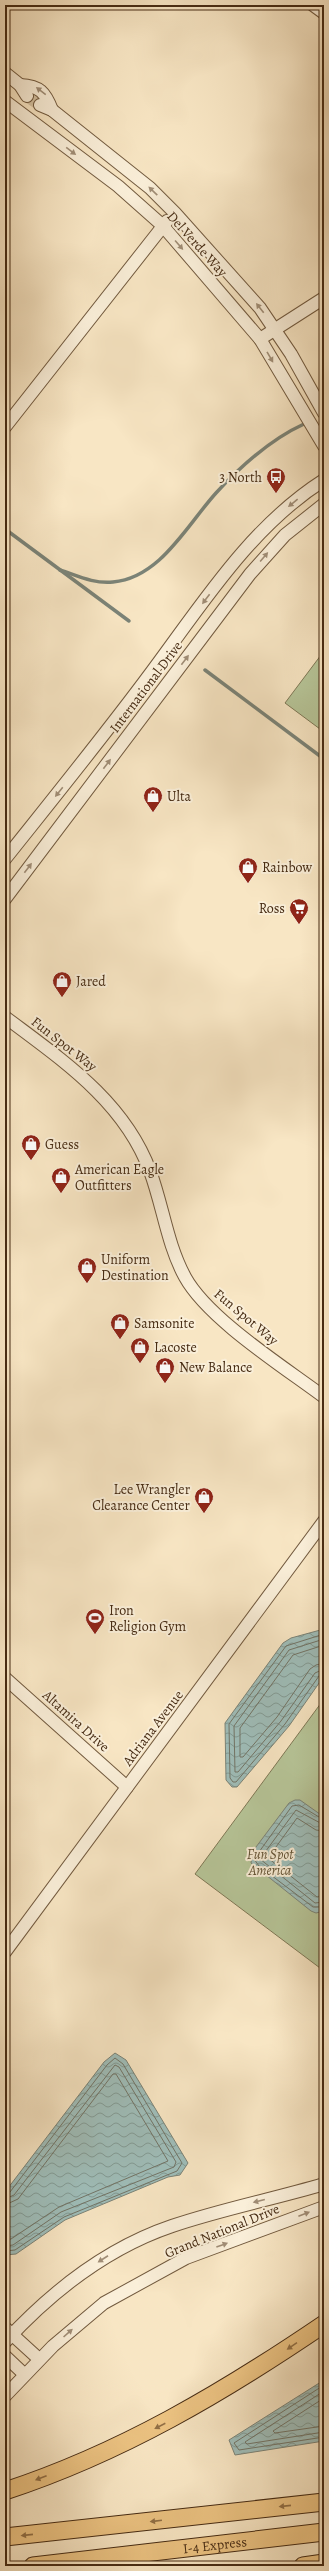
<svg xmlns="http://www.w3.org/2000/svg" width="329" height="2571" viewBox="0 0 329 2571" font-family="Alegreya,serif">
<defs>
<pattern id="water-waves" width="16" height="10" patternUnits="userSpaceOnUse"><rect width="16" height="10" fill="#9fbeba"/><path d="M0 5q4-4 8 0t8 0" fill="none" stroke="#839b96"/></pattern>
</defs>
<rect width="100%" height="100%" fill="#f8e6c4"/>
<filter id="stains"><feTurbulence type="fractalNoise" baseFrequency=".005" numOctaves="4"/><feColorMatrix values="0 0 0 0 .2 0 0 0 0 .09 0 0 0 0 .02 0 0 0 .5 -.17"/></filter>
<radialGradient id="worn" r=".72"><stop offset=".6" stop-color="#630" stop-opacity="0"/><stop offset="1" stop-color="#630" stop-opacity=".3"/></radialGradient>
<g fill="#b7c699" stroke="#7e7856">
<path d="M 324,651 L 324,732 L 285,703 Z"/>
<path d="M 324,1699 L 324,1971 L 195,1874 Z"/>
</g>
<g fill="url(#water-waves)" stroke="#7b8377">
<path d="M 324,1629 L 324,1676 L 289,1726 L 237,1787 L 232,1787 L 226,1780 L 225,1723 L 283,1643 L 291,1638 Z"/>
<path d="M 295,1800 L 300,1800 L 324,1817 L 324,1911 L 316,1913 L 311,1911 L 251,1863 L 253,1851 L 289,1803 Z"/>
<path d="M 115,2053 L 126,2060 L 188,2163 L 180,2175 L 168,2177 L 65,2220 L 16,2254 L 5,2255 L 5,2192 L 104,2062 Z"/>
<path d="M 324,2380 L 324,2441 L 235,2455 L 229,2440 Z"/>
</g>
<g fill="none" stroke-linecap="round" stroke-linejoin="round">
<g stroke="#727466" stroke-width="1">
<path d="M 324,1634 L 286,1646 L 229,1724 L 230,1778 L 233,1782 L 236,1782 L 285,1724 L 319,1676 L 324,1674"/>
<path d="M 324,1639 L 289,1650 L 234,1726 L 235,1772 L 238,1772 L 281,1721 L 315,1673 L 324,1669"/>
<path d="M 324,1645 L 293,1655 L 240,1728 L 240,1757 L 243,1757 L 277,1717 L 310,1669 L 316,1665 L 324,1663"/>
<path d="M 324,1820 L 299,1805 L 292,1806 L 254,1859 L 259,1866 L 313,1907 L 324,1907"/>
<path d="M 324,1825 L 296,1810 L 260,1859 L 315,1903 L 324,1902"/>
<path d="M 324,1831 L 316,1830 L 297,1818 L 268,1858 L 317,1897 L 324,1896"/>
<path d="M 5,2194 L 10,2192 L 107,2065 L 115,2058 L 123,2064 L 182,2163 L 177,2171 L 64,2217 L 15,2250 L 5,2251"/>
<path d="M 5,2199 L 14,2195 L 115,2065 L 119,2067 L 176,2162 L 174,2167 L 61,2212 L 13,2245 L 5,2246"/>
<path d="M 5,2205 L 18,2199 L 113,2074 L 116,2074 L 168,2161 L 59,2207 L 11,2239 L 5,2240"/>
<path d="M 324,2385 L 234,2443 L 239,2450 L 324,2437"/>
<path d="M 324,2391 L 245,2442 L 247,2444 L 324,2432"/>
<path d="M 324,2398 L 273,2431 L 275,2433 L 324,2426"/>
</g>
<g stroke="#7b8377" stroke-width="3.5">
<path d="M 5,529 L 129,621"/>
<path d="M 60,570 C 78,576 94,584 113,582 C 160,578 187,525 216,493 C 240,467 271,439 304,424"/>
<path d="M 205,670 L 324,759"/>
</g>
<path stroke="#d4c1a1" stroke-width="12" stroke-dasharray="12 6" stroke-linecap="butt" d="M 27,96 L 40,105"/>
<defs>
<g id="minor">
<path d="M 313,5 L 324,13"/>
<path d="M 5,73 L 20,85 L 27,96"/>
<path d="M 20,85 C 40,86 45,92 52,110"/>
<path d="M 5,101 L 118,186 L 162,225 L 260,339 L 324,446"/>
<path d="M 40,105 L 52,110 L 150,188 L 175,213 L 260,308 L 291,354 L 324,413"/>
<path d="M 260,339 L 324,298"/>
<path d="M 5,427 L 167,221"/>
<path d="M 5,859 C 52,800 99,742 144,682 C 198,611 247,529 324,480"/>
<path d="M 5,899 L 250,574 L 285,535 L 324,504"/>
<path d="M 5,1017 C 62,1060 124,1101 150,1171 C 163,1206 167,1244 185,1277 C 208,1319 284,1367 324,1397"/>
<path d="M 5,1678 L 127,1787"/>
<path d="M 5,1952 L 324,1521"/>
<path d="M 5,2328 L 39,2359"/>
<path d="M 5,2342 C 51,2292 107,2248 172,2226 C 222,2209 274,2199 324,2184"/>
<path d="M 5,2356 L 24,2374"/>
<path d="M 5,2396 L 53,2346 L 104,2303 L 186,2258 L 324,2207"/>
</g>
<g id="highway">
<path d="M 5,2491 C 121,2453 224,2392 324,2324"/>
<path d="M 5,2537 L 324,2502"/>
<path id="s1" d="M 33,2566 L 324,2532"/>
<path d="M 303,2566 L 324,2563"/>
</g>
</defs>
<use href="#minor" stroke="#725a3f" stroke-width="14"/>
<use href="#highway" stroke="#462b13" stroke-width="19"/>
<use href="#minor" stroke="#faefd9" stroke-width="12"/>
<use href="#highway" stroke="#ecc382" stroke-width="17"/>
</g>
<defs><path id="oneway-solid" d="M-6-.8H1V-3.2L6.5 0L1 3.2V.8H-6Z"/></defs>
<g fill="#a08d76">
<use href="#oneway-solid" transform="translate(41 91) rotate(-142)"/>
<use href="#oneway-solid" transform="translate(71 151) rotate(37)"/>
<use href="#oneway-solid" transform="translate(153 191) rotate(-136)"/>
<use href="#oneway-solid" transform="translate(179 245) rotate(49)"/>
<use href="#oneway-solid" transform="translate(260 308) rotate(-128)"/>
<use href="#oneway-solid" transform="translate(270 357) rotate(60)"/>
<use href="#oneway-solid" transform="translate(293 503) rotate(141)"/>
<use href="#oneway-solid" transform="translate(264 557) rotate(-50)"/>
<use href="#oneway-solid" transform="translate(206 599) rotate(127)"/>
<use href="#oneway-solid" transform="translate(185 660) rotate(-53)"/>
<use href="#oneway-solid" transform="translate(107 764) rotate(-53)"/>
<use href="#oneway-solid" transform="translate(59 792) rotate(129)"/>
<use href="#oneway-solid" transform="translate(28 868) rotate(-53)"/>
<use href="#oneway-solid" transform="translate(259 2201) rotate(166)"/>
<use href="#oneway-solid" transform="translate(304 2214) rotate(-21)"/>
<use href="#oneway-solid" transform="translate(222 2245) rotate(-20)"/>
<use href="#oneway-solid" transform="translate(103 2259) rotate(147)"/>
<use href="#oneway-solid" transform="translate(68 2333) rotate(-42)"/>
</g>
<g fill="#916f45">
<use href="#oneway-solid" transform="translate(292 2346) rotate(146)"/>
<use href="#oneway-solid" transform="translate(160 2426) rotate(153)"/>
<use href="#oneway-solid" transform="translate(41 2478) rotate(159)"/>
<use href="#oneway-solid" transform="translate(285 2506) rotate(174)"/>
<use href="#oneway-solid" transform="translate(156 2521) rotate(173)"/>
<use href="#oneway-solid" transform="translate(27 2535) rotate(174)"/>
</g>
<defs>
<symbol id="bus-pin" viewBox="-11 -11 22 30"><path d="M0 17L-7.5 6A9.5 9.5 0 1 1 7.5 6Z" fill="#8f2418" stroke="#faefd9"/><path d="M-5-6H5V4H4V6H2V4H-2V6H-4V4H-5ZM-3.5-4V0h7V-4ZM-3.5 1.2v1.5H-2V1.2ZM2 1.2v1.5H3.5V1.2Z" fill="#fff"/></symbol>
<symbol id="shop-pin" viewBox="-11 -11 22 30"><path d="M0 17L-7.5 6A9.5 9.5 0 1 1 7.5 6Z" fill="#8f2418" stroke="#faefd9"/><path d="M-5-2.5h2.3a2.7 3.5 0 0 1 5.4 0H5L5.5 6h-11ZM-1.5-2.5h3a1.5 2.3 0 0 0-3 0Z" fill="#fff"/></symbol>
<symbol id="supermarket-pin" viewBox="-11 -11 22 30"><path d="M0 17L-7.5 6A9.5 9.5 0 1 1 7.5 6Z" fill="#8f2418" stroke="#faefd9"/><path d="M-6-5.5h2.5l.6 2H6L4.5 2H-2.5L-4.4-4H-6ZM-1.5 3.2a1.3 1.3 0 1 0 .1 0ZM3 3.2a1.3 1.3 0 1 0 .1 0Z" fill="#fff"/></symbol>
<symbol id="stadium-pin" viewBox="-11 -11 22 30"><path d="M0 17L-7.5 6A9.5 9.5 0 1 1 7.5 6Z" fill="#8f2418" stroke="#faefd9"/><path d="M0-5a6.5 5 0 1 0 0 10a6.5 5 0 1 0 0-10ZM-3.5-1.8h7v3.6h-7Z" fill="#fff"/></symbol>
</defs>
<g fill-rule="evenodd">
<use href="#bus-pin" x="265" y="466" width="22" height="30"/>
<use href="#shop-pin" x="142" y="785" width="22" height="30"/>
<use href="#shop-pin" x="237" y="856" width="22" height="30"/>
<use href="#supermarket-pin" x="288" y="897" width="22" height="30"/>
<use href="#shop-pin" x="51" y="970" width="22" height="30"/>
<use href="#shop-pin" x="20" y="1133" width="22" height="30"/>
<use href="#shop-pin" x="50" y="1166" width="22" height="30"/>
<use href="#shop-pin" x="76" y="1256" width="22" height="30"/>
<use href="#shop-pin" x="109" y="1312" width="22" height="30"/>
<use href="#shop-pin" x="129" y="1336" width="22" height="30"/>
<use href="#shop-pin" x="154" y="1356" width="22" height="30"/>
<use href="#shop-pin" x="193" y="1486" width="22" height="30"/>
<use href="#stadium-pin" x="84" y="1607" width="22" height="30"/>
</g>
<g text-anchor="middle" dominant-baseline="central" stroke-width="4" stroke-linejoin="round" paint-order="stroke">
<g font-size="14" fill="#462b13" stroke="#faefd9">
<text transform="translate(197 244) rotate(48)">Del Verde Way</text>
<text transform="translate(146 687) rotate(-53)">International Drive</text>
<text transform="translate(64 1044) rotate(38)">Fun Spot Way</text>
<text transform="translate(246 1317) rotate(40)">Fun Spot Way</text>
<text transform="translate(76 1721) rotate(42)">Altamira Drive</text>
<text transform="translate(153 1728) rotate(-53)">Adriana Avenue</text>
<text transform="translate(222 2231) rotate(-22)">Grand National Drive</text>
<text stroke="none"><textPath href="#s1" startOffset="183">I-4 Express</textPath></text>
</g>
<g font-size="14" fill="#462b13" stroke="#faefd9" text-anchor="start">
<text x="262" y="477" text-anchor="end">3 North</text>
<text x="167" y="796">Ulta</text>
<text x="262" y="867">Rainbow</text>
<text x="285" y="908" text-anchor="end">Ross</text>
<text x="76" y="981">Jared</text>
<text x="45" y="1144">Guess</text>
<text x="75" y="1169">American Eagle<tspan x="75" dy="16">Outfitters</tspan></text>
<text x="101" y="1259">Uniform<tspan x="101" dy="16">Destination</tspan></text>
<text x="134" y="1323">Samsonite</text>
<text x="154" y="1347">Lacoste</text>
<text x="179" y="1367">New Balance</text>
<text x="190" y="1489" text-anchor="end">Lee Wrangler<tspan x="190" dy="16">Clearance Center</tspan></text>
<text x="109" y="1610">Iron<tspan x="109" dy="16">Religion Gym</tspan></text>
</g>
<g font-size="14" font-style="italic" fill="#625234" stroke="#faefd9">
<text x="270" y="1854">Fun Spot<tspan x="270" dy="16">America</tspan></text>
</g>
</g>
<rect width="329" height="2571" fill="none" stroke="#f8e6c4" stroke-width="20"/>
<rect x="6" y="6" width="317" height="2559" fill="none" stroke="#462b13" stroke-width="2"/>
<rect x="10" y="10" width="309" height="2551" fill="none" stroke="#462b13"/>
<rect width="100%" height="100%" filter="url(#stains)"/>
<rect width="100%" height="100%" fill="url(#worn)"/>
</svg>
